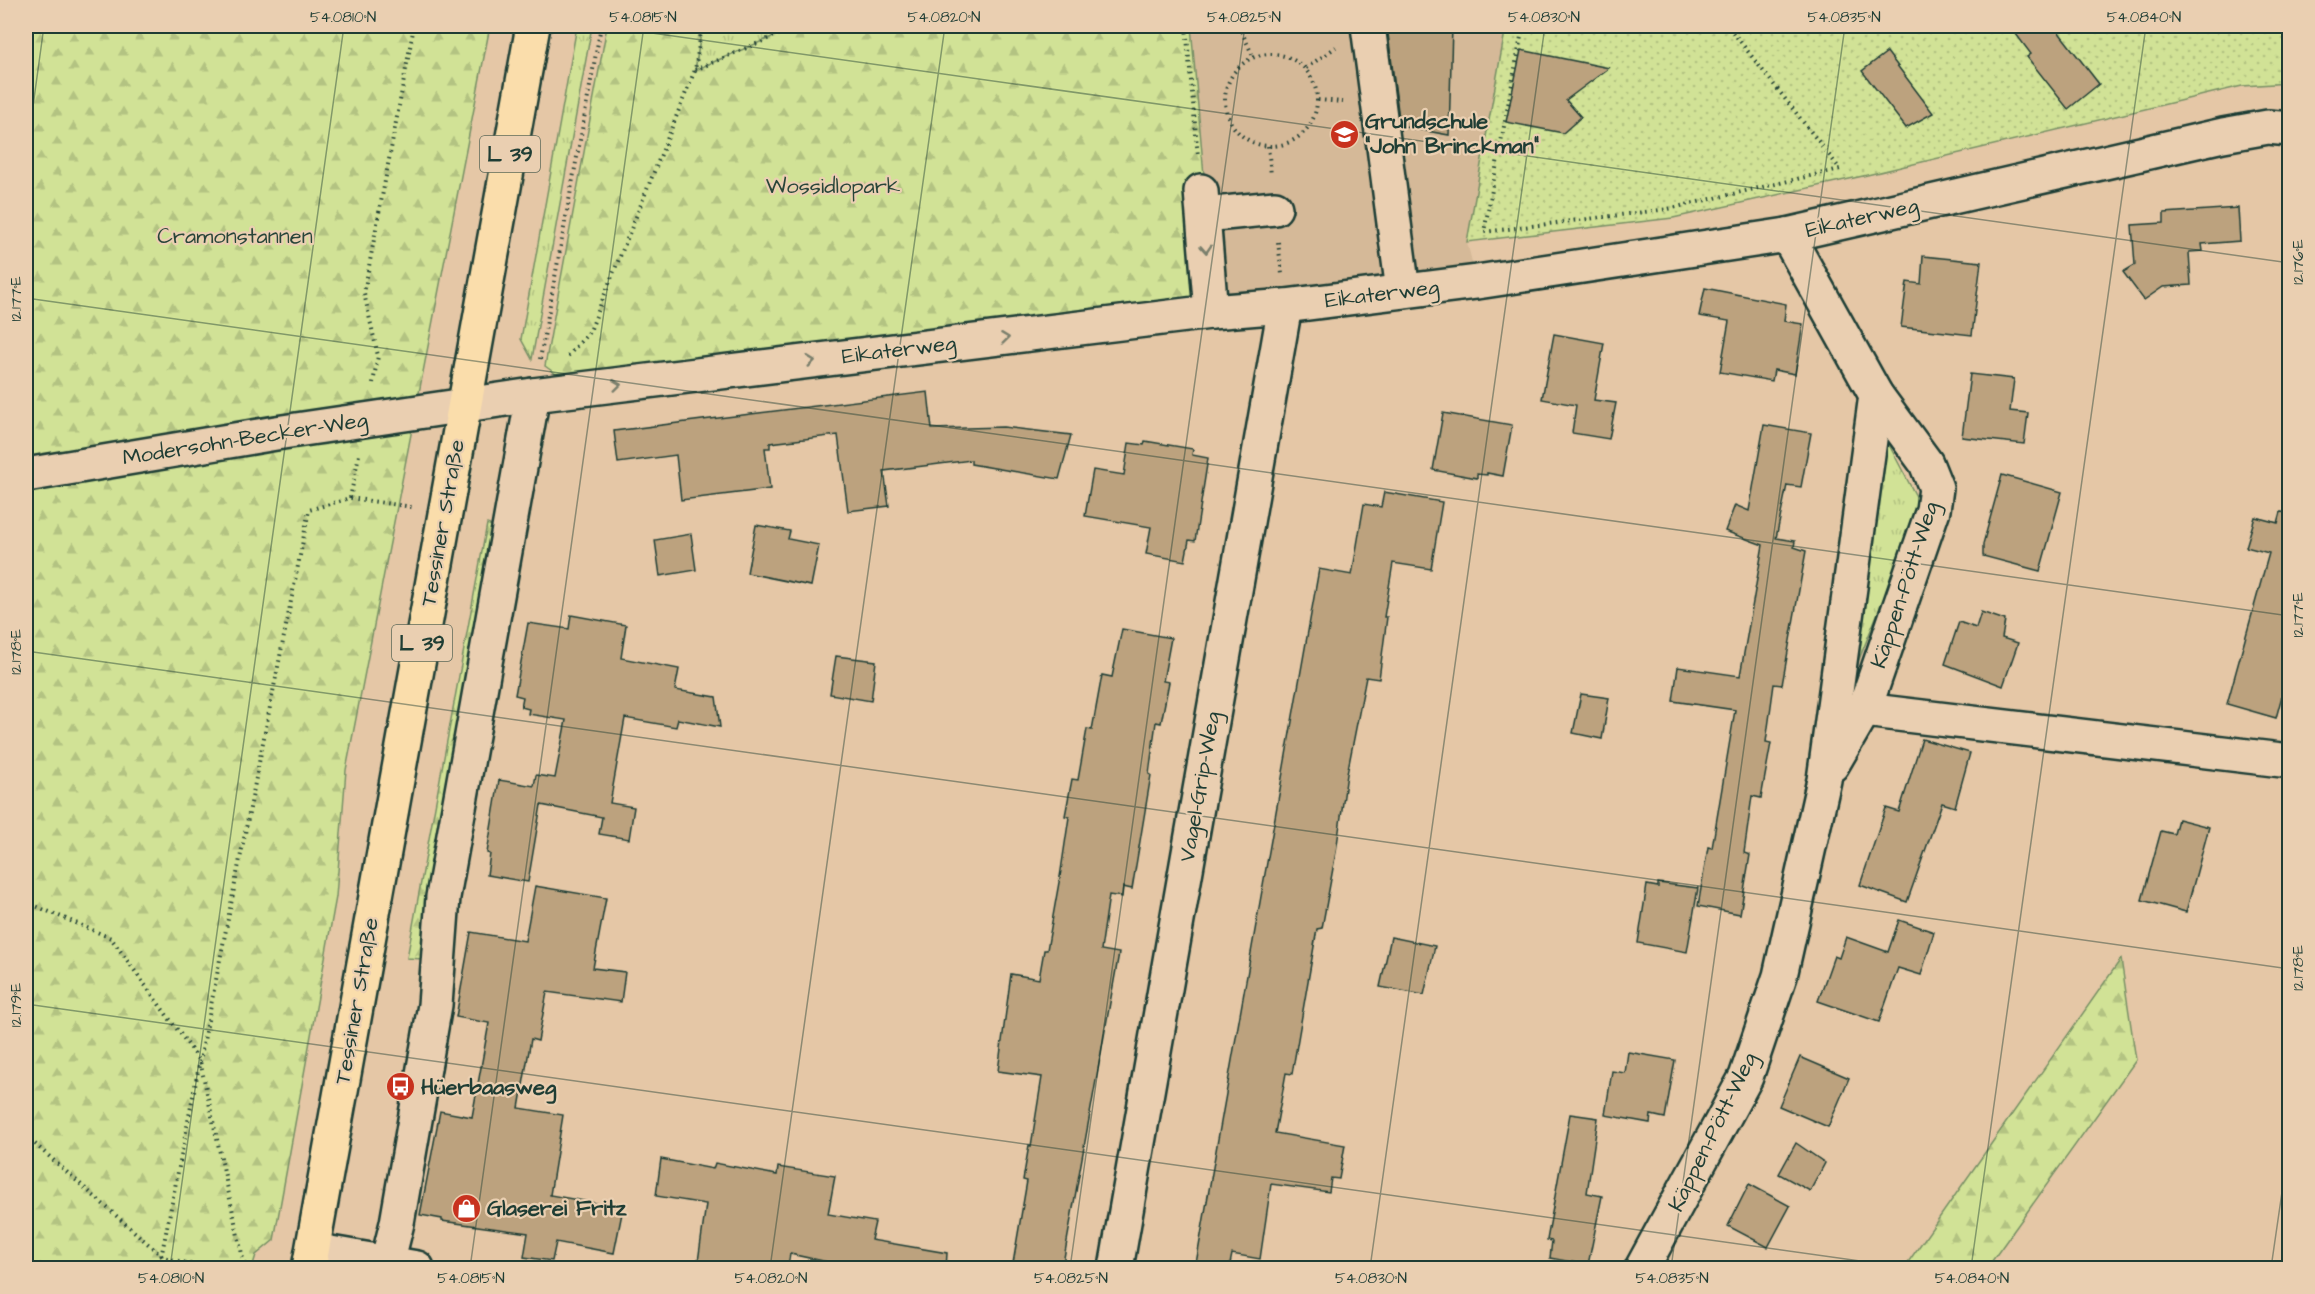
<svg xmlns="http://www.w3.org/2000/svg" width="2315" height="1294" viewBox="0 0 2315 1294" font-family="'Architects Daughter',sans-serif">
<defs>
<pattern id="grass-tufts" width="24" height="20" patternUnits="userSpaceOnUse" patternTransform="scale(1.5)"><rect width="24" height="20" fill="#d1e296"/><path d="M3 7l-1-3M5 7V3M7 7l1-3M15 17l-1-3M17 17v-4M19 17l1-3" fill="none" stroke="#b3c382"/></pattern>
<pattern id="forest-firs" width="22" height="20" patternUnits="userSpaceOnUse" patternTransform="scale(1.5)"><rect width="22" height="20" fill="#d1e296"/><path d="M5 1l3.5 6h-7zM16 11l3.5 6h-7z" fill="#b3c382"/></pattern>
<pattern id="garden-dots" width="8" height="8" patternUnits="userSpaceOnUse" patternTransform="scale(1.5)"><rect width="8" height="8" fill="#d1e296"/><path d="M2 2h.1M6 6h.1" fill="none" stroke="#b3c382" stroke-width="1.8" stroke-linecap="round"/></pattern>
</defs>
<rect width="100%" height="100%" fill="#e5c7a6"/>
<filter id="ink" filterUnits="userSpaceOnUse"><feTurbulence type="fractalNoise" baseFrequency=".0167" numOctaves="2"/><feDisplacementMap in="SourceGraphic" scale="12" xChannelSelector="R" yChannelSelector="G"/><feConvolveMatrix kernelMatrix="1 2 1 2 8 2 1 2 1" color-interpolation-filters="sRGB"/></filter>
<g filter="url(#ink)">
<path fill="#d5b998" d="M 1191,26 L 1506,26 L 1467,242 L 1477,282 L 1215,303 Z"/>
<g fill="url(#grass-tufts)" stroke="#789065" stroke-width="1.5">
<path d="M 577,26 L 592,26 L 532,359 L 521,339 Z"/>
<path d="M 702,26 L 798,26 L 695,70 Z"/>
<path d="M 1887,441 L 1921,506 L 1845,694 Z"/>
</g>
<g fill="url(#forest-firs)" stroke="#789065" stroke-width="1.5">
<path d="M 26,26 L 490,26 L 346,770 L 336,897 L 274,1240 L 256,1255 L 252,1268 L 26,1268 Z"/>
<path d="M 607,26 L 702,26 L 695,70 L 798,26 L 1191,26 L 1215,303 L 559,376 L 545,366 Z"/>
<path d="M 487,524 L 499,529 L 423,959 L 407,958 Z"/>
<path d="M 2121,959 L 2136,1060 L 1987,1268 L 1904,1268 Z"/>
</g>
<path fill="url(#garden-dots)" stroke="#789065" stroke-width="1.5" d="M 1506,26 L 2289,26 L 2289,83 L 2242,86 L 1863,176 L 1673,218 L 1467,242 Z"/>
<g fill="#bca27e" stroke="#1f3d34" stroke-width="1.5">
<path d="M 1387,26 L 1452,26 L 1449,135 L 1400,126 Z"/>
<path d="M 2010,26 L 2054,26 L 2099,84 L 2068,109 L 2027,57 L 2031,54 Z"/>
<path d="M 1521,50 L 1609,68 L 1566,100 L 1581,117 L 1563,133 L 1506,122 Z"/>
<path d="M 1887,52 L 1933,113 L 1906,128 L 1862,71 Z"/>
<path d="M 2238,208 L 2240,241 L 2202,244 L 2203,251 L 2189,252 L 2191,285 L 2163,287 L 2144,300 L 2123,272 L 2135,265 L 2132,225 L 2164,223 L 2164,213 Z"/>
<path d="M 1923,256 L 1981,262 L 1972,335 L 1901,327 L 1907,282 L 1921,284 Z"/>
<path d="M 1705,288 L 1786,304 L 1784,321 L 1803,324 L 1795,374 L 1774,370 L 1772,381 L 1720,372 L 1729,321 L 1699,316 Z"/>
<path d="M 1554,334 L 1604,343 L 1594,400 L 1616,403 L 1609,439 L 1572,433 L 1576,405 L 1542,399 Z"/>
<path d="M 1970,374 L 2014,379 L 2010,411 L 2028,413 L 2024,444 L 1962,437 Z"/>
<path d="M 928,392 L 932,429 L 1003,427 L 1071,435 L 1059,479 L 971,464 L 971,460 L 884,471 L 889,506 L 848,511 L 838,435 L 770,443 L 770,448 L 765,448 L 770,489 L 681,500 L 676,455 L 618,463 L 614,431 Z"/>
<path d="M 1443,413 L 1512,425 L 1503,476 L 1487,473 L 1487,475 L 1477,474 L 1477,478 L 1433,470 Z"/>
<path d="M 1764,425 L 1811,433 L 1801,487 L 1787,485 L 1776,538 L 1795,541 L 1794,547 L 1806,551 L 1782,685 L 1774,684 L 1766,742 L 1771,743 L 1761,798 L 1752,796 L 1744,853 L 1750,855 L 1740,914 L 1698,906 L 1708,847 L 1712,848 L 1735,710 L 1673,701 L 1678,667 L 1740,676 L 1763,545 L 1725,531 L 1735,505 L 1749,511 Z"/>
<path d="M 1145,441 L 1193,449 L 1192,455 L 1208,458 L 1195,541 L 1189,540 L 1185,561 L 1146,554 L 1151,527 L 1085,516 L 1093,470 L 1124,475 L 1129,443 L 1144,445 Z"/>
<path d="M 2002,475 L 2062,492 L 2040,571 L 1983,556 L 1983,544 Z"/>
<path d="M 1384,492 L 1442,502 L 1431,569 L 1393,563 L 1384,617 L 1387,617 L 1379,679 L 1366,677 L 1347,774 L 1336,852 L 1322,928 L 1317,929 L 1292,1074 L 1286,1073 L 1275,1133 L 1345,1145 L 1339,1179 L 1331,1178 L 1329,1192 L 1271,1184 L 1260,1259 L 1232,1254 L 1229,1269 L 1195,1269 L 1319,569 L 1352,575 L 1364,504 L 1381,507 Z"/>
<path d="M 2281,512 L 2289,513 L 2289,670 L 2276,718 L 2227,704 L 2269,553 L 2246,547 L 2255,517 L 2278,523 Z"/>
<path d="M 756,525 L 790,531 L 788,539 L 819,545 L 811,586 L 747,573 Z"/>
<path d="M 691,534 L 696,570 L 660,576 L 655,540 Z"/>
<path d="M 1981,612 L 2005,620 L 2002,638 L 2018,643 L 2003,686 L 1945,664 L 1959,622 L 1976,628 Z"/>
<path d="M 571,615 L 626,625 L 621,658 L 679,669 L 675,690 L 716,697 L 720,727 L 678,719 L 676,727 L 625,718 L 610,803 L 634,807 L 629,839 L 599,834 L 602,817 L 541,805 L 528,882 L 487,875 L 490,854 L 487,853 L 499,780 L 534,786 L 536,775 L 555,778 L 566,720 L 528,714 L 529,709 L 521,707 L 523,697 L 515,695 L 528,623 L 569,629 Z"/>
<path d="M 1122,629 L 1171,638 L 1163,681 L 1169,682 L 1161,723 L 1156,722 L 1149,774 L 1151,775 L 1132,889 L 1123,887 L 1122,897 L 1109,895 L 1101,950 L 1119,953 L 1062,1269 L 1012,1269 L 1027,1181 L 1023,1180 L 1029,1145 L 1031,1146 L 1042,1077 L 998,1071 L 1011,974 L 1039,979 L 1044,950 L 1047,950 L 1060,877 L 1069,817 L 1065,816 L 1072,779 L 1078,780 L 1087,729 L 1092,730 L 1102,675 L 1112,677 Z"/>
<path d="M 836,656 L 876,661 L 871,701 L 830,694 Z"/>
<path d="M 1581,694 L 1609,698 L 1602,739 L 1573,733 Z"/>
<path d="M 1922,739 L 1970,753 L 1955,807 L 1942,803 L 1907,902 L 1860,885 L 1886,808 L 1899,812 Z"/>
<path d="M 2178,819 L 2209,827 L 2186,912 L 2142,900 L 2161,831 L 2174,834 Z"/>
<path d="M 1658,883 L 1698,888 L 1687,952 L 1638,943 L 1647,885 L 1658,887 Z"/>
<path d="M 535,886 L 606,898 L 593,968 L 625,972 L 621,1002 L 547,992 L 538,1041 L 531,1039 L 519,1108 L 563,1115 L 550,1195 L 623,1208 L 614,1253 L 556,1242 L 552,1261 L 524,1257 L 528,1233 L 442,1221 L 442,1219 L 420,1215 L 440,1111 L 472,1117 L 489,1023 L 456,1017 L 471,932 L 525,941 Z"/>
<path d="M 1899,920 L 1934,932 L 1921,975 L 1898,968 L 1879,1022 L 1818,1001 L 1834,956 L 1839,958 L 1846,937 L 1888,952 Z"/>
<path d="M 1391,937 L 1435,946 L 1424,995 L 1380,987 Z"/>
<path d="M 1628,1052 L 1675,1060 L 1665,1118 L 1651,1115 L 1650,1123 L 1605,1115 L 1612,1071 L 1625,1073 Z"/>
<path d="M 1800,1057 L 1849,1078 L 1828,1127 L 1779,1106 Z"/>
<path d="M 1570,1114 L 1598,1118 L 1587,1193 L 1602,1196 L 1588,1265 L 1550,1258 L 1552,1241 L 1547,1240 Z"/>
<path d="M 1796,1143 L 1825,1163 L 1810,1191 L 1779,1174 Z"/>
<path d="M 661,1159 L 713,1169 L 715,1163 L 777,1175 L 778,1167 L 835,1176 L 828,1214 L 875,1222 L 871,1240 L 947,1253 L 946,1269 L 861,1269 L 790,1254 L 788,1266 L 778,1265 L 778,1269 L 697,1269 L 706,1204 L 656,1196 Z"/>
<path d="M 1749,1184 L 1790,1206 L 1768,1247 L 1728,1226 Z"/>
</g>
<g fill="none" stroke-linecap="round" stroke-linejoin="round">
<defs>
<g id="minor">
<path d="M 1368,26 L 1403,291"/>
<path d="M 1201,191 L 1211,312"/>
<path d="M 1204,215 L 1275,208"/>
<path d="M 1787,235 L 1876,395 L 1926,463 L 1936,488 L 1933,510 L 1864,710 L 1832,765"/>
<path d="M 26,475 L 276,433 L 533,395 L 1211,312 L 1285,306 L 1477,282 L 1787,235 L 2223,135 L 2268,127 L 2290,129"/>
<path d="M 1864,710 L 2290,761"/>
<path d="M 313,1250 L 417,1268"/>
<path d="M 387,1263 L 397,1223 L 435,1005 L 443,897 L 533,395"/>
<path d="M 1116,1268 L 1285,306"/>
<path d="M 1642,1268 L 1746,1077 L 1780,976 L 1824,780 L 1876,395"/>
</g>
<path id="major" d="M 309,1268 L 533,26"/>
</defs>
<use href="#minor" stroke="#1f3d34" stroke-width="38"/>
<use href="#major" stroke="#1f3d34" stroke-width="38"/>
<g stroke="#1f3d34" stroke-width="4" stroke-dasharray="1.5 4.5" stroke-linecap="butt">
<path d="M 1186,26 L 1198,157"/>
<path d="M 1239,26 L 1253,56"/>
<path d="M 1523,26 L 1484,232 L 1668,209 L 1840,169 L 1728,26"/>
<circle cx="1271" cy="100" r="46"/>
<path d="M 1306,68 L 1336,47"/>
<path d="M 695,70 L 798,26"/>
<path d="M 1318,100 L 1343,102"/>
<path d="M 1268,146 L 1271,175"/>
<path d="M 1278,242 L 1282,274"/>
<path d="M 568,356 L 590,331 L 695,70 L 702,26"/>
<path d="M 540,359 L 601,26"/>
<path d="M 373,383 L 378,356 L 364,293 L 414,26"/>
<path d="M 350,498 L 359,455"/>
<path d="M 26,902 L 111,938 L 200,1061 L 245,1268"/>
<path d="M 26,1136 L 163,1257 L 206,1268"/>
<path d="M 159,1268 L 309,510 L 350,498 L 412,507"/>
</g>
<use href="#minor" stroke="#eacfb1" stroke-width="33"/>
<use href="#major" stroke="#faddab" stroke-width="33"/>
</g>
<defs><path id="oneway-chevron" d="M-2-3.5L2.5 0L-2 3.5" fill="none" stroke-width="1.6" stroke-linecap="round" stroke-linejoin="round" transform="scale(1.5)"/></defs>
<g stroke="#7a7f6c">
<use href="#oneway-chevron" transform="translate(1206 249) rotate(86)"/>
<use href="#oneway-chevron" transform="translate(1005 338) rotate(-7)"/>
<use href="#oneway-chevron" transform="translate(811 361) rotate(-7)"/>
<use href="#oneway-chevron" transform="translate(617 385) rotate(-7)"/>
</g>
</g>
<path fill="none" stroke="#1f3d34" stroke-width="1.5" stroke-opacity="0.45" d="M 602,26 L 2290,263M 26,157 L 44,26M 26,298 L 2290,616M 26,651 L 2290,969M 26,1004 L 1910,1268M 170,1268 L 344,26M 470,1268 L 644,26M 770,1268 L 945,26M 1070,1268 L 1245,26M 1370,1268 L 1545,26M 1671,1268 L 1845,26M 1971,1268 L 2146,26M 2271,1268 L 2290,1137"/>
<defs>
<symbol id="school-disc" viewBox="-11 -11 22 22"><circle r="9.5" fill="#c8321e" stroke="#eacfb1"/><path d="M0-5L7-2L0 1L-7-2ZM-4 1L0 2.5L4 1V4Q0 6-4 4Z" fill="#fff"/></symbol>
<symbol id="bus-disc" viewBox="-11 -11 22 22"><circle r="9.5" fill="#c8321e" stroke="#eacfb1"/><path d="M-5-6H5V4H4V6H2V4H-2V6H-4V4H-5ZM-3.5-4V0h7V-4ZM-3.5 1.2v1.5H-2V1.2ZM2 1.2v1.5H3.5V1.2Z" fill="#fff"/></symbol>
<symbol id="shop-disc" viewBox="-11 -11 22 22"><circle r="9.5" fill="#c8321e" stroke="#eacfb1"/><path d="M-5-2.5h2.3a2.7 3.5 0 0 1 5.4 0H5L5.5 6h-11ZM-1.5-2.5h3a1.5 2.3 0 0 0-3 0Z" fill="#fff"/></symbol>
</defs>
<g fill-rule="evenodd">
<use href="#school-disc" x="1328" y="118" width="33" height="33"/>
<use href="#bus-disc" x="384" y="1070" width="33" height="33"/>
<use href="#shop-disc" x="450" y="1192" width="33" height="33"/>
</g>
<g text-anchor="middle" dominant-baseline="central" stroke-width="4.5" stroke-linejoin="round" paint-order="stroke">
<g fill="#eacfb1" stroke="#5c695a" stroke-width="1.5">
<rect x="480" y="136" width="60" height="36" rx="4.5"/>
<rect x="392" y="625" width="60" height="36" rx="4.5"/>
</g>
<g font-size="21" font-weight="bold" fill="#1f3d34">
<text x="510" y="154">L 39</text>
<text x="422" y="643">L 39</text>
</g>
<g font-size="22" font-weight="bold" fill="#1f3d34" stroke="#eacfb1" text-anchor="start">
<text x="1365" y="121">Grundschule<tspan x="1365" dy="25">"John Brinckman"</tspan></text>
<text x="421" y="1087">Hüerbaasweg</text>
<text x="487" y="1208">Glaserei Fritz</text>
</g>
<g font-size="22" fill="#284539" stroke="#eacfb1">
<text x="833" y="186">Wossidlopark</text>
<text x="235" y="236">Cramonstannen</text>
</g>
<g font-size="22" fill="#1f3d34" stroke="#eacfb1">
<text transform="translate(1862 218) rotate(-13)">Eikaterweg</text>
<text transform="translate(1382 294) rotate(-7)">Eikaterweg</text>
<text transform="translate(899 350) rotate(-7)">Eikaterweg</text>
<text transform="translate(245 439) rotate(-9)">Modersohn-Becker-Weg</text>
<text transform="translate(443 523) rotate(-80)">Tessiner Straße</text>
<text transform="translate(1905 585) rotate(-72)">Käppen-Pött-Weg</text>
<text transform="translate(1200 787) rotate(-80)">Vagel-Grip-Weg</text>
<text transform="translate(357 1001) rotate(-80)">Tessiner Straße</text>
<text transform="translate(1713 1132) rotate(-64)">Käppen-Pött-Weg</text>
</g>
</g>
<rect width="2315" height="1294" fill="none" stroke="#eacfb1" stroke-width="66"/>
<rect x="33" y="33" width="2249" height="1228" fill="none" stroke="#1f3d34" stroke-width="2"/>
<g font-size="15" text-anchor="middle" fill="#1f3d34">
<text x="343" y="22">54.0810°N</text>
<text x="643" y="22">54.0815°N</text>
<text x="944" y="22">54.0820°N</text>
<text x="1244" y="22">54.0825°N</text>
<text x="1544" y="22">54.0830°N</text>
<text x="1844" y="22">54.0835°N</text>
<text x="2144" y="22">54.0840°N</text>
<text transform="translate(2298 262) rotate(-90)" y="5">12.176°E</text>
<text transform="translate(16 299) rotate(-90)" y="5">12.177°E</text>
<text transform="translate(2298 615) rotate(-90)" y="5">12.177°E</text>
<text transform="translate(16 652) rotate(-90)" y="5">12.178°E</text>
<text transform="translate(2298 968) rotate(-90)" y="5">12.178°E</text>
<text transform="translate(16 1005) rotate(-90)" y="5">12.179°E</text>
<text x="171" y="1283">54.0810°N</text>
<text x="471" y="1283">54.0815°N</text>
<text x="771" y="1283">54.0820°N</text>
<text x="1071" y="1283">54.0825°N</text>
<text x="1371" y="1283">54.0830°N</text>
<text x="1672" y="1283">54.0835°N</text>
<text x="1972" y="1283">54.0840°N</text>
</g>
</svg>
